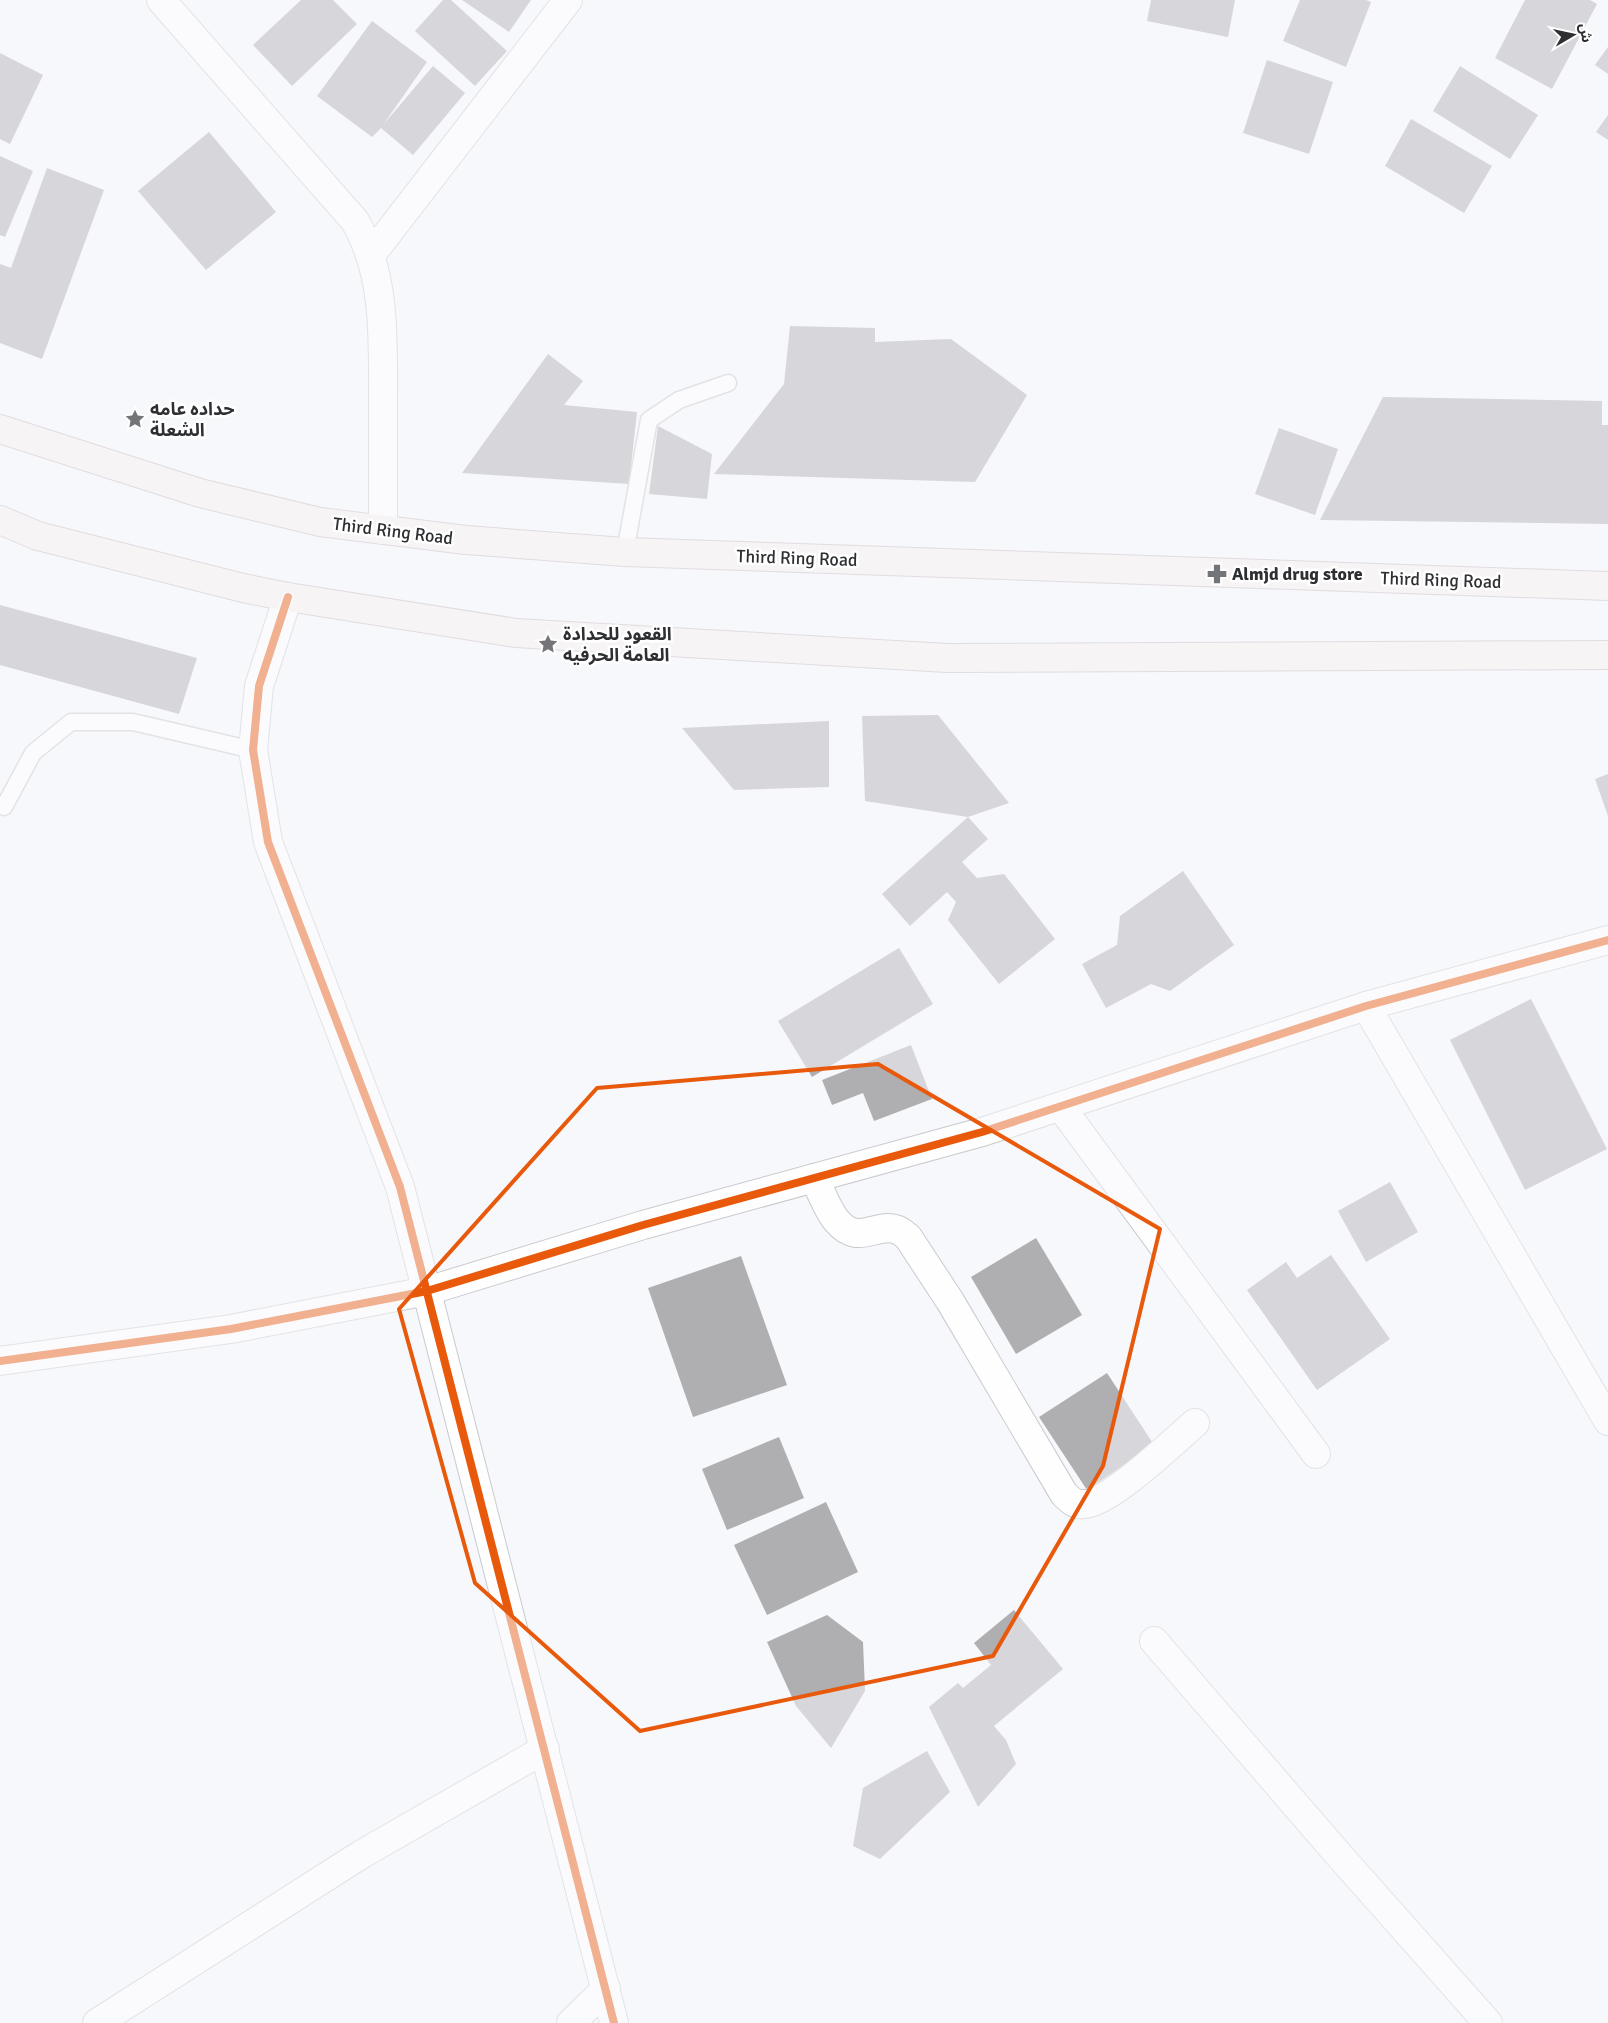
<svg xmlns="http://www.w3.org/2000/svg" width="1608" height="2023" viewBox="0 0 1608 2023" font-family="Signika,'Noto Sans Arabic',sans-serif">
<rect width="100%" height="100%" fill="#f7f8fc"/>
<g fill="#afaeb1">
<path d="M 301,0 L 333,0 L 357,24 L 292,86 L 253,45 Z"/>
<path d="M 443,0 L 451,0 L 507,51 L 475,86 L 415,31 Z"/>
<path d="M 462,0 L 531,0 L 509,32 Z"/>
<path d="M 1151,0 L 1235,0 L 1228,37 L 1147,21 Z"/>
<path d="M 1300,0 L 1366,0 L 1371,2 L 1346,67 L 1283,41 Z"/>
<path d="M 1525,0 L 1590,0 L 1597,4 L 1552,89 L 1495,58 Z"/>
<path d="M 372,21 L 427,62 L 383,125 L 433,66 L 465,93 L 413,155 L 381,128 L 372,137 L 317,96 Z"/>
<path d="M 1608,47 L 1608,74 L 1595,65 Z"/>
<path d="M 0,53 L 43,75 L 10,144 L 0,139 Z"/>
<path d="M 1267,60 L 1333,82 L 1309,154 L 1243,133 Z"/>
<path d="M 1460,66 L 1538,115 L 1510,159 L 1433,111 Z"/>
<path d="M 1608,115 L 1608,140 L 1596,132 Z"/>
<path d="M 1411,119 L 1492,166 L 1464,213 L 1385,166 Z"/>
<path d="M 209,132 L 276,212 L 206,270 L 138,191 Z"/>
<path d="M 0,156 L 33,171 L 5,237 L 0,235 Z"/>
<path d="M 47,168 L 104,190 L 42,359 L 0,343 L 0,264 L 11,268 Z"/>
<path d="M 790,326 L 875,328 L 875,342 L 951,339 L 1027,395 L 975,482 L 714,474 L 784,384 Z"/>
<path d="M 548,354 L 583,381 L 564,405 L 637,412 L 629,484 L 462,473 Z"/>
<path d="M 1383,397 L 1602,401 L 1602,425 L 1608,425 L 1608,524 L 1320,520 Z"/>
<path d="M 658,426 L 712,454 L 707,499 L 649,494 Z"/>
<path d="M 1279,428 L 1338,449 L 1315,515 L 1255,494 Z"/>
<path d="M 0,605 L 197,658 L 179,714 L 0,665 Z"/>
<path d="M 938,715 L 1009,803 L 968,817 L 865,801 L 862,716 Z"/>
<path d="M 829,721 L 829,787 L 734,790 L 682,728 Z"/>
<path d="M 1608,774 L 1608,816 L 1595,779 Z"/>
<path d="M 968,817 L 988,839 L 962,862 L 977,878 L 1004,874 L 1055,939 L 999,984 L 948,920 L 956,902 L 947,892 L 910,926 L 882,894 Z"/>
<path d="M 1183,871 L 1234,945 L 1170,991 L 1151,984 L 1106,1008 L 1082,964 L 1117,945 L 1120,916 Z"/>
<path d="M 899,948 L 933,1004 L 812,1077 L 778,1021 Z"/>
<path d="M 1531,999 L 1607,1149 L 1525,1190 L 1450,1040 Z"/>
<path d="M 911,1045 L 932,1099 L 874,1121 L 863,1093 L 832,1105 L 822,1080 Z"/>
<path d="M 1390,1182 L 1418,1232 L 1366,1262 L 1338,1211 Z"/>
<path d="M 1036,1238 L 1082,1315 L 1016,1354 L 971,1277 Z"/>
<path d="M 1331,1255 L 1390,1339 L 1317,1390 L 1247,1290 L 1286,1262 L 1297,1278 Z"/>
<path d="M 741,1256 L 787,1385 L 693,1417 L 648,1288 Z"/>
<path d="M 1107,1373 L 1154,1445 L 1087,1490 L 1039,1417 Z"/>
<path d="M 779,1437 L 804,1498 L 727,1530 L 702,1469 Z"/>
<path d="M 826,1502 L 858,1572 L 767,1615 L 734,1545 Z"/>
<path d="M 1014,1610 L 1063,1669 L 994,1726 L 1006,1740 L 1016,1764 L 978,1807 L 929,1707 L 958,1683 L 963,1688 L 991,1665 L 974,1643 Z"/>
<path d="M 827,1615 L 863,1642 L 865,1691 L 831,1748 L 796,1706 L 767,1642 Z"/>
<path d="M 927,1751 L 950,1792 L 880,1859 L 853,1846 L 863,1788 Z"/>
</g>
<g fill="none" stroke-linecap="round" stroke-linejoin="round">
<defs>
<g id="lane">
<path d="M 625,552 L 649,420 L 679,400 L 728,383"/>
<path d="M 4,807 L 33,753 L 71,722 L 133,722 L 253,750"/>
</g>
<g id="street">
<path d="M 161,0 L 355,221 C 386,275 383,339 383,400 C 383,443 383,487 383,530"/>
<path d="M 371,255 L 568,0"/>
<path d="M 288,597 L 259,686 L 253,750 L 268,842 L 400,1187 L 614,2023"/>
<path d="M 1366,1006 L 1608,1421"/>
<path d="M 1061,1107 L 1316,1454"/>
<path d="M 814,1178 C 821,1191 827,1209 836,1220 C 859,1248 876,1221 898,1230 C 901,1231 905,1235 908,1237 L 950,1301 L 1064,1494 C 1070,1500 1075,1505 1084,1504 C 1109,1504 1174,1441 1195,1423"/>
<path d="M 0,1361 L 231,1329 L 427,1291 L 643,1225 L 982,1132 L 1366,1006 L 1608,940"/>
<path d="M 1154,1641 L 1338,1854 L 1488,2023"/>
<path d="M 97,2023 L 362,1854 L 545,1749"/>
<path d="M 571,2023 L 606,1989"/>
</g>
<g id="primary">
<path d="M 0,429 L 200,493 L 320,522 L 466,540 L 625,552 L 1608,586"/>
<path d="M 0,520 L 38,536 L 243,588 L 288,597 L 516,633 L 947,658 L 1608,655"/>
</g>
</defs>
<use href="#lane" stroke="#c9cacd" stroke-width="19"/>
<use href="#street" stroke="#c9cacd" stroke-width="30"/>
<use href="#primary" stroke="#c5babc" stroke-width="30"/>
<use href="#lane" stroke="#fefeff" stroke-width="16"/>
<use href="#street" stroke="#fefeff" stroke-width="28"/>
<use href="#primary" stroke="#f5f0f0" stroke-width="28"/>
<defs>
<g id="cycleway">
<path d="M 288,597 L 259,686 L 253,750 L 268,842 L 400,1187 L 614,2023"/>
<path d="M 0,1361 L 231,1329 L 427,1291 L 643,1225 L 982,1132 L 1366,1006 L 1608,940"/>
</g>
</defs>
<use href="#cycleway" stroke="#fff" stroke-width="11"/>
<use href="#cycleway" stroke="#e8590c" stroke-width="8"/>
</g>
<path d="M0 0H1608V2023H0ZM 878,1064 L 1160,1229 L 1103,1466 L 993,1656 L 640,1731 L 475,1583 L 399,1309 L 597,1088 Z" fill="#f7f8fc" fill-opacity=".55" fill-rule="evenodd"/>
<path fill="none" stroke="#e8590c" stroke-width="4" stroke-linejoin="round" d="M 878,1064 L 1160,1229 L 1103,1466 L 993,1656 L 640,1731 L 475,1583 L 399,1309 L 597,1088 Z"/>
<defs>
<symbol id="sight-bare" viewBox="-9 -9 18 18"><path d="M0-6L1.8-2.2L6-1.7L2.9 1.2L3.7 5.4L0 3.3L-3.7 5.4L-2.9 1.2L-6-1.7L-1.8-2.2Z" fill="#747579" stroke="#fff" stroke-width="2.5" paint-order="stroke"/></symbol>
<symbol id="pharmacy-bare" viewBox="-9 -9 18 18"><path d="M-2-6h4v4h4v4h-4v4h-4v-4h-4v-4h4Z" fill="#747579" stroke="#fff" stroke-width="2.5" paint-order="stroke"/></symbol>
</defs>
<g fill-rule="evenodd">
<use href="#sight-bare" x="121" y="405" width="28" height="28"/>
<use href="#pharmacy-bare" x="1203" y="560" width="28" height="28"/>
<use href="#sight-bare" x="534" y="630" width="28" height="28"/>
</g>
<g text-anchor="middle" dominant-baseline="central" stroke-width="5" stroke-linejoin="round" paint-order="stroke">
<g font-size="18" font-weight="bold" fill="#2e2f32" stroke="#fff" text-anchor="start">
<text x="150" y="409">حداده عامه<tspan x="150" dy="21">الشعلة</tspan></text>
<text x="1232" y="574">Almjd drug store</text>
<text x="563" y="634">القعود للحدادة<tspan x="563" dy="21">العامة الحرفيه</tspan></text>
</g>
<g font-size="18" fill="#2e2f32" stroke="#fff">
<text transform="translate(393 531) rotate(7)">Third Ring Road</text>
<text transform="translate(797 558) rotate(2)">Third Ring Road</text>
<text transform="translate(1441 580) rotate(2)">Third Ring Road</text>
</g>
</g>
<g transform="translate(1573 35) rotate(81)" stroke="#ffffff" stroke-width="4" paint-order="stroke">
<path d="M0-4L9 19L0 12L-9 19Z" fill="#2e2f32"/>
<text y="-8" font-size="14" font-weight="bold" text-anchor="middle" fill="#2e2f32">ش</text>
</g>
</svg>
